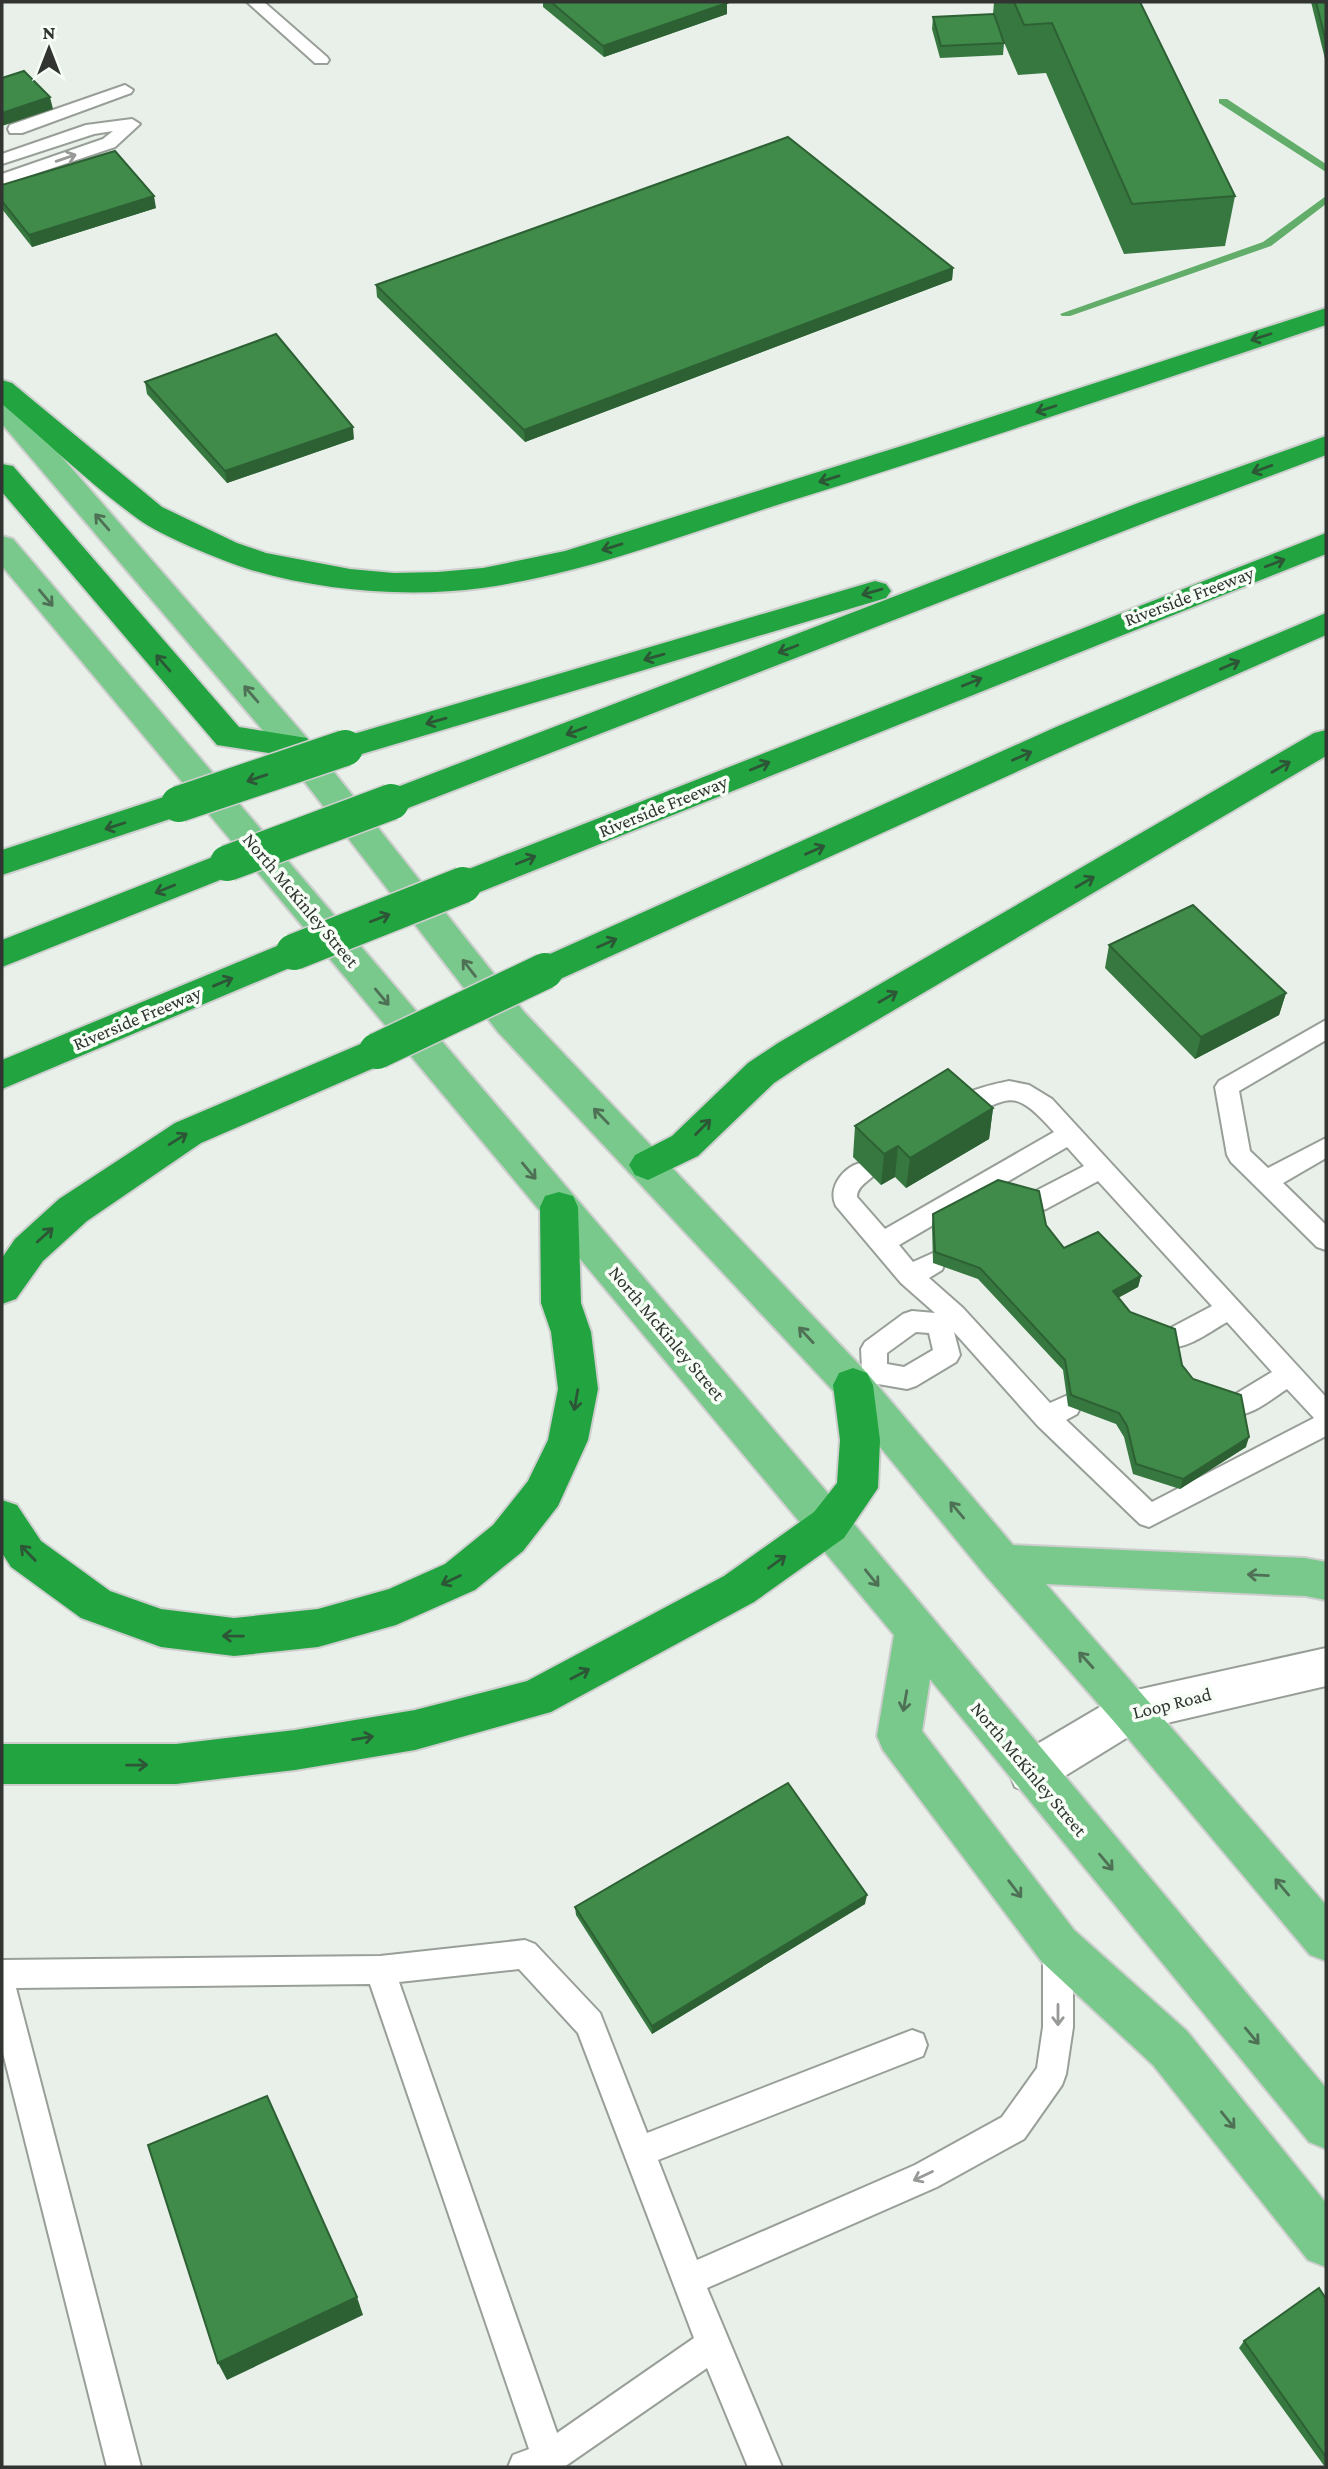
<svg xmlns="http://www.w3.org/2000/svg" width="1328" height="2469" viewBox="0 0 1328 2469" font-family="'Crimson Pro',serif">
<rect width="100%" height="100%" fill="#e8f0e9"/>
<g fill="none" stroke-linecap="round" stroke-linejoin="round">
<g fill="#62ad6a" fill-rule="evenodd">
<path d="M 1219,99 L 1227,99 L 1326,164 L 1326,172 L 1219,103 Z"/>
<path d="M 1326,196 L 1326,204 L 1271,246 L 1070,316 L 1062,316 L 1060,314 L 1263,242 Z"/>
</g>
<defs>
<g id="service">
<path d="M 247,2 L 264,2 L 327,57 L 329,60 L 327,63 L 315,63 Z"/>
<path d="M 125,85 L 133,90 L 131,93 L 22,133 L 10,133 L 8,129 L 10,125 Z"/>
<path d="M 132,119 L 140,124 L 115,147 L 2,185 L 2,174 L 103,139 L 113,131 L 94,134 L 2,164 L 2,154 L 86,125 Z"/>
<path d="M 1326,1020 L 1326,1040 L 1239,1091 L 1250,1151 L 1268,1168 L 1326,1138 L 1326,1158 L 1283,1183 L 1326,1225 L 1326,1250 L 1317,1247 L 1231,1162 L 1227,1155 L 1215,1087 L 1219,1081 Z"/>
<path d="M 1009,1081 L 1029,1085 L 1052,1099 L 1326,1397 L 1326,1436 L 1149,1527 L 1140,1524 L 1038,1426 L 954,1332 L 960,1355 L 956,1362 L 916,1386 L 907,1389 L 878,1384 L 853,1396 L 844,1393 L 840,1385 L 844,1377 L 862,1368 L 861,1349 L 865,1342 L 903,1314 L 912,1311 L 935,1313 L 901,1283 L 836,1206 C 825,1184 852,1156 875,1163 L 878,1170 C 873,1180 857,1184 857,1197 L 885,1229 L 1054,1132 C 1010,1082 1010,1102 958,1119 L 950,1116 L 946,1110 C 956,1092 990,1085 1009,1081 ZM 1067,1147 L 1084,1166 L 1028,1195 L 1025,1202 L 1028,1209 L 1037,1212 L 1046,1209 L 1098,1181 L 1212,1306 L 1163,1332 L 1159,1339 L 1163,1346 C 1183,1353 1209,1332 1227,1322 L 1272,1372 L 1229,1398 L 1225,1406 L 1229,1414 C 1248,1420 1271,1399 1287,1389 L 1314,1418 L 1152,1502 L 1066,1420 L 1077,1414 L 1081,1406 L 1077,1398 L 1068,1395 L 1050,1403 L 963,1308 L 929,1278 L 942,1270 L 945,1263 L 942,1256 L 933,1253 L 913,1262 L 899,1245 ZM 916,1332 L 929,1333 L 933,1350 L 904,1367 L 887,1364 L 887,1353 Z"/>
<path d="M 1058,1932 L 1068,1936 L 1073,1946 L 1073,2027 L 1066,2074 L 1062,2085 L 1024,2139 L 937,2187 L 707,2288 L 782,2467 L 748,2467 L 707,2368 L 564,2467 L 508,2467 L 513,2455 L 529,2449 L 370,1984 L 16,1988 L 141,2467 L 107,2467 L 2,2049 L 2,1960 L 380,1956 L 525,1940 L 535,1944 L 600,2013 L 647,2133 L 912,2030 L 923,2034 L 927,2045 L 923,2056 L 658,2160 L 697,2260 L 915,2165 L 1002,2117 L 1037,2068 L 1043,2027 L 1043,1946 L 1048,1936 ZM 519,1969 L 578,2033 L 694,2338 L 557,2433 L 399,1982 Z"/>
</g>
<path id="minor" d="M 1326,1648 L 1326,1686 L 1141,1729 L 1047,1787 L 1031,1793 L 1015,1787 L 1009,1772 L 1015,1757 L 1117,1697 L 1132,1691 Z"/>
<g id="primary">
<path d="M 2,397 L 12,400 L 307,738 L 524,1012 L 867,1373 L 1013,1545 L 1305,1558 L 1326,1562 L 1326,1600 L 1305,1596 L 1046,1584 L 1326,1905 L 1326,1961 L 1310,1955 L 1117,1725 L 986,1576 L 839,1397 L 498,1032 L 283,754 L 2,424 Z"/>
<path d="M 2,536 L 13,539 L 844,1512 L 1326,2088 L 1326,2149 L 1309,2142 L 930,1679 L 922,1731 L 1074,1930 L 1187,2031 L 1326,2203 L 1326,2267 L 1308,2260 L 1153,2065 L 1042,1962 L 883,1750 L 877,1736 L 894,1635 L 2,566 Z"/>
</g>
<g id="motorway">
<path d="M 1326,308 L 1326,325 C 1143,386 961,448 777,505 C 680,536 582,574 482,588 C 408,598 320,591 248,569 C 218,559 163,537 138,519 C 90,484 47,442 2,404 L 2,380 L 12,383 L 162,507 L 237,543 L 266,553 L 350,569 L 394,573 L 438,572 L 483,568 L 565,551 L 908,444 Z"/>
<path d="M 1326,436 L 1326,455 L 1160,517 L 403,810 L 391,814 L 379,810 L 374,802 L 379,794 L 1138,503 Z"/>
<path d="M 2,464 L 13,466 L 239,727 L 307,738 L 312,746 L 307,754 L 295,757 L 217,745 L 2,492 Z"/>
<path d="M 1326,533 L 1326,554 L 475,894 L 463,897 L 451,894 L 446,885 L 451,876 Z"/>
<path d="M 875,581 L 886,584 L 891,591 L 886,598 L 345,759 L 333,756 L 328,748 L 333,740 Z"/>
<path d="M 1326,613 L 1326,635 L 1080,743 L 558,980 L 545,984 L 532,980 L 527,971 L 532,962 L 1056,727 Z"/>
<path d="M 1326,730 L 1326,756 L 804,1063 L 774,1083 L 698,1156 L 648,1180 L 635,1175 L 629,1165 L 635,1155 L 672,1136 L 748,1063 L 778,1043 L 1314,733 Z"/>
<path d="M 179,792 L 191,796 L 196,804 L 191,812 L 2,875 L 2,850 Z"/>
<path d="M 228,851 L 240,854 L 245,863 L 240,872 L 2,967 L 2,940 Z"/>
<path d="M 294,939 L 306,943 L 312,952 L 306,961 L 2,1089 L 2,1060 Z"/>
<path d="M 377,1037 L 390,1041 L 395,1051 L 390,1061 L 201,1143 L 87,1221 L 43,1261 L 16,1299 L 2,1304 L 2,1258 L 15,1239 L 59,1199 L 175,1123 Z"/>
<path d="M 559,1192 L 573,1196 L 578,1207 L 581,1303 L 591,1332 L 598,1389 L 588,1440 L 558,1506 L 523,1551 L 475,1590 L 396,1625 L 318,1647 L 234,1656 L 161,1647 L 81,1618 L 11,1567 L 2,1553 L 2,1500 L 17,1505 L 41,1541 L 110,1591 L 161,1609 L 234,1618 L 318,1609 L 389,1589 L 445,1564 L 493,1525 L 528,1481 L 548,1440 L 558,1389 L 551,1332 L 541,1303 L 540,1207 L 545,1196 Z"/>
<path d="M 853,1368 L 867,1373 L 873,1385 L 880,1440 L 878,1488 L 844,1538 L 754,1602 L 551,1712 L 415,1750 L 295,1770 L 176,1784 L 2,1784 L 2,1744 L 176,1744 L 295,1730 L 415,1710 L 527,1681 L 724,1576 L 814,1512 L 837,1483 L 840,1440 L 833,1385 L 839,1373 Z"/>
</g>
</defs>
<use href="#service" stroke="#989f98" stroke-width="4"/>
<use href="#minor" stroke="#989f98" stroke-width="4"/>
<use href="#primary" stroke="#cecece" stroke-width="4"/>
<use href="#motorway" stroke="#cecece" stroke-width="4"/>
<use href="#service" fill="#fff" fill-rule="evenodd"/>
<use href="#minor" fill="#fff" fill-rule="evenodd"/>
<use href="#primary" fill="#7ac98c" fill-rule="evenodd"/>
<use href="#motorway" fill="#22a540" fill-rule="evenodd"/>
<defs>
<g id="motorway-bridge">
<path d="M 179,804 L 345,748"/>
<path d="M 228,863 L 391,802"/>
<path d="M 294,952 L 463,885"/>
<path d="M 377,1051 L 545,971"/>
</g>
</defs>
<use href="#motorway-bridge" stroke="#cecece" stroke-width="39" stroke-linecap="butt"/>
<use href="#motorway-bridge" stroke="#22a540" stroke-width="36"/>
</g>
<g fill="#377840">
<path d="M 543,2 L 726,2 L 727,3 L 727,14 L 604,57 L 543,7 Z"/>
<path d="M 994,2 L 1140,2 L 1235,196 L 1225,246 L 1124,254 L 1046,73 L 1018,75 L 1000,33 L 1004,43 L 1003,55 L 940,58 L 932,29 L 933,17 L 993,14 Z"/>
<path d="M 1311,2 L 1326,2 L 1326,63 Z"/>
<path d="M 2,185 L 156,208 L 32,247 L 2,209 Z"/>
<path d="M 953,268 L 952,280 L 525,442 L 377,297 L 376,285 Z"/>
<path d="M 145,382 L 354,439 L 227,483 L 147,394 Z"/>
<path d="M 1109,945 L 1286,993 L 1279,1015 L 1195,1059 L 1105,968 Z"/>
<path d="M 993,1108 L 989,1139 L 906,1188 L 895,1177 L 881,1185 L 853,1157 L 855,1126 Z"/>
<path d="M 933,1214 L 1046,1225 L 1064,1248 L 1141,1276 L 1138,1287 L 1118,1298 L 1130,1312 L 1182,1365 L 1246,1447 L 1180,1489 L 1133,1474 L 1124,1437 L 1116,1424 L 1068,1406 L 1063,1370 L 978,1279 L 933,1263 L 932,1225 Z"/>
<path d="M 865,1904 L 652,2034 L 576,1915 L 575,1907 Z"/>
<path d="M 1326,2299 L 1326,2467 L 1325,2467 L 1239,2348 L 1244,2341 Z"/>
</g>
<g fill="#2d6134">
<path d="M 727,3 L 727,14 L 604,57 L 603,46 Z"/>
<path d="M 50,97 L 53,109 L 2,126 L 2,113 Z"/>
<path d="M 154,196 L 156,208 L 32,247 L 29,235 Z"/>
<path d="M 953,268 L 952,280 L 525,442 L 524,430 Z"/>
<path d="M 353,427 L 354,439 L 227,483 L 225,471 Z"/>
<path d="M 1286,993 L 1279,1015 L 1195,1059 L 1201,1037 Z"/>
<path d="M 993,1108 L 989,1139 L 906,1188 L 910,1158 Z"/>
<path d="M 898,1146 L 895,1177 L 881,1185 L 884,1154 Z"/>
<path d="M 1141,1276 L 1138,1287 L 1110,1302 L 1113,1291 Z"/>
<path d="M 1249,1437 L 1246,1447 L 1180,1489 L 1183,1479 Z"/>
<path d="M 867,1895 L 865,1904 L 652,2034 L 652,2026 Z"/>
<path d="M 357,2297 L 363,2315 L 227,2380 L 218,2363 Z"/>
</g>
<g fill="#408b4a" stroke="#2d6134" stroke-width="2">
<path d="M 551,2 L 726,2 L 727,3 L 603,46 Z"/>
<path d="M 1014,2 L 1140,2 L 1235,196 L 1132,204 L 1052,23 L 1024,25 Z"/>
<path d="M 1316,2 L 1326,2 L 1326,42 Z"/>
<path d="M 994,14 L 1004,43 L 941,46 L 933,17 Z"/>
<path d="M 24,71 L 50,97 L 2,113 L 2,78 Z"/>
<path d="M 788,137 L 953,268 L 524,430 L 376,285 Z"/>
<path d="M 115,151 L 154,196 L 29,235 L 2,201 L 2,185 Z"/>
<path d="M 276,334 L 353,427 L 225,471 L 145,382 Z"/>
<path d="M 1193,905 L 1286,993 L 1201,1037 L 1109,945 Z"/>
<path d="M 948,1069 L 993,1108 L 910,1158 L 898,1146 L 884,1154 L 855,1126 Z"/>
<path d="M 998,1180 L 1039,1191 L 1046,1225 L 1064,1248 L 1098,1232 L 1141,1276 L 1113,1291 L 1130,1312 L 1175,1329 L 1182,1365 L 1193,1379 L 1241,1395 L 1249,1437 L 1183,1479 L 1136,1464 L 1127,1426 L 1119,1413 L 1071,1395 L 1065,1360 L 980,1268 L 935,1252 L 933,1214 Z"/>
<path d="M 788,1783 L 867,1895 L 652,2026 L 575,1907 Z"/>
<path d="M 267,2096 L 357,2297 L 218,2363 L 148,2145 Z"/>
<path d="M 1319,2288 L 1326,2299 L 1326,2457 L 1244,2341 Z"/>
</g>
<defs><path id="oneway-shaft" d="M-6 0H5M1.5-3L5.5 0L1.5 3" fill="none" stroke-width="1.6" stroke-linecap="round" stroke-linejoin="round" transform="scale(1.75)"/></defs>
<g stroke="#989a98">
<use href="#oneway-shaft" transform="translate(66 158) rotate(-19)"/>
<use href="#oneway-shaft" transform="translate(1058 2015) rotate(90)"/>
<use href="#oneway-shaft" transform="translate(923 2176) rotate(154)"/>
</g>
<g stroke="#2c5636">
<use href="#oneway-shaft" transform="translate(1261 337) rotate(162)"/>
<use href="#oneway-shaft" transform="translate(1046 409) rotate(162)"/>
<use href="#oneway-shaft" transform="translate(1262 469) rotate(160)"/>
<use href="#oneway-shaft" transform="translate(829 479) rotate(163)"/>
<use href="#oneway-shaft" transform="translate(612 547) rotate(163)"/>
<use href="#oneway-shaft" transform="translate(1275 563) rotate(-21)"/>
<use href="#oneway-shaft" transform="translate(872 592) rotate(164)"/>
<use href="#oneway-shaft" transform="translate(788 649) rotate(159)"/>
<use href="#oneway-shaft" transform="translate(654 657) rotate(164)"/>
<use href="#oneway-shaft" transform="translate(163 663) rotate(-131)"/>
<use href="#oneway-shaft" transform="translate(1230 665) rotate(-23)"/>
<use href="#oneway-shaft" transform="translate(972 682) rotate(-22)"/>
<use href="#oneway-shaft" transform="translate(436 721) rotate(164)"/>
<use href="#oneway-shaft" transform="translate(576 731) rotate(159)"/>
<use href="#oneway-shaft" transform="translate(1022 756) rotate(-24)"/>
<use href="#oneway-shaft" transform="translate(760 766) rotate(-22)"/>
<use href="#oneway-shaft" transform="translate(1281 767) rotate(-30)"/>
<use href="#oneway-shaft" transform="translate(257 778) rotate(161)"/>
<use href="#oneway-shaft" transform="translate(115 826) rotate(162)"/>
<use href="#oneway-shaft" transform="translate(815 850) rotate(-24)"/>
<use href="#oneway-shaft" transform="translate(526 860) rotate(-22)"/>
<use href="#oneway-shaft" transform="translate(1085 882) rotate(-30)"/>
<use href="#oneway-shaft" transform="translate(165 889) rotate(158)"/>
<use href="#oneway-shaft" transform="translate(380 918) rotate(-21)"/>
<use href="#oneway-shaft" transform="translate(607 943) rotate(-24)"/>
<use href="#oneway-shaft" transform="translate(223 982) rotate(-23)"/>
<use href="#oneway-shaft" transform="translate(888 997) rotate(-30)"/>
<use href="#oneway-shaft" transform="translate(703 1127) rotate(-45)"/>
<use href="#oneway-shaft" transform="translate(178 1139) rotate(-32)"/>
<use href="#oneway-shaft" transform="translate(45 1235) rotate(-42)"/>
<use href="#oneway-shaft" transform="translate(576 1400) rotate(100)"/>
<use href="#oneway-shaft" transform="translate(28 1553) rotate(-134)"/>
<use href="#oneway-shaft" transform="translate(777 1562) rotate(-36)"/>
<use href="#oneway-shaft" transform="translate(451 1580) rotate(154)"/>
<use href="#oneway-shaft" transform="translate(233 1636) rotate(-179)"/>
<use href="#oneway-shaft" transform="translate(580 1674) rotate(-28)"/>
<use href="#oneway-shaft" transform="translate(363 1738) rotate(-9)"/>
<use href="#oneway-shaft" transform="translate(137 1765) rotate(-1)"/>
</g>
<g stroke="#4e7055">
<use href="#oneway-shaft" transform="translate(102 522) rotate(-131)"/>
<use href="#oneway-shaft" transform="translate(46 598) rotate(50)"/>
<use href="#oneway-shaft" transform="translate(251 694) rotate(-131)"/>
<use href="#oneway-shaft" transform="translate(469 968) rotate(-128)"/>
<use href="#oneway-shaft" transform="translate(382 997) rotate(50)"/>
<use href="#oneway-shaft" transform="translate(601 1116) rotate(-134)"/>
<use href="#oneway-shaft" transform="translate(529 1171) rotate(50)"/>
<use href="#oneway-shaft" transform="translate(806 1335) rotate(-133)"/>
<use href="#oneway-shaft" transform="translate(957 1510) rotate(-130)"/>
<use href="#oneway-shaft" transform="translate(1258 1575) rotate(-177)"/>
<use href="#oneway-shaft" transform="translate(872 1578) rotate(51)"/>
<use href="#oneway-shaft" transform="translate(1086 1660) rotate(-132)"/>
<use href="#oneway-shaft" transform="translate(905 1701) rotate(100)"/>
<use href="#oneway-shaft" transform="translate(1106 1862) rotate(50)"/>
<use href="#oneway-shaft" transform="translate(1282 1887) rotate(-130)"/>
<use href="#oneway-shaft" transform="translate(1015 1889) rotate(53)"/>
<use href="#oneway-shaft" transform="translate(1252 2036) rotate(50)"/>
<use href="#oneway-shaft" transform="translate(1228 2120) rotate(51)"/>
</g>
<g text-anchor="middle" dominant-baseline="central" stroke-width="7" stroke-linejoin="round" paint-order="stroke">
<g font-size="19" fill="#313431" stroke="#f6fef6">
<text transform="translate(1189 596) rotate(-21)">Riverside Freeway</text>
<text transform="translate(663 806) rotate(-22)">Riverside Freeway</text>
<text transform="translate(301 900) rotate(50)">North McKinley Street</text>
<text transform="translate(137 1018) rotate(-23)">Riverside Freeway</text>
<text transform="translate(667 1333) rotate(50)">North McKinley Street</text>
<text transform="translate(1172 1703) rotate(-14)">Loop Road</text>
<text transform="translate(1029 1769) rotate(50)">North McKinley Street</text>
</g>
</g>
<rect width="1328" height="2469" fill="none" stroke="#313431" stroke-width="7"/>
<g transform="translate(49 49)" stroke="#f6fef6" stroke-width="5" paint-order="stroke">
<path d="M0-5L12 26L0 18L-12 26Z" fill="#313431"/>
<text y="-10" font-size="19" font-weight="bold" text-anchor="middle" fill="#313431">N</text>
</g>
</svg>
